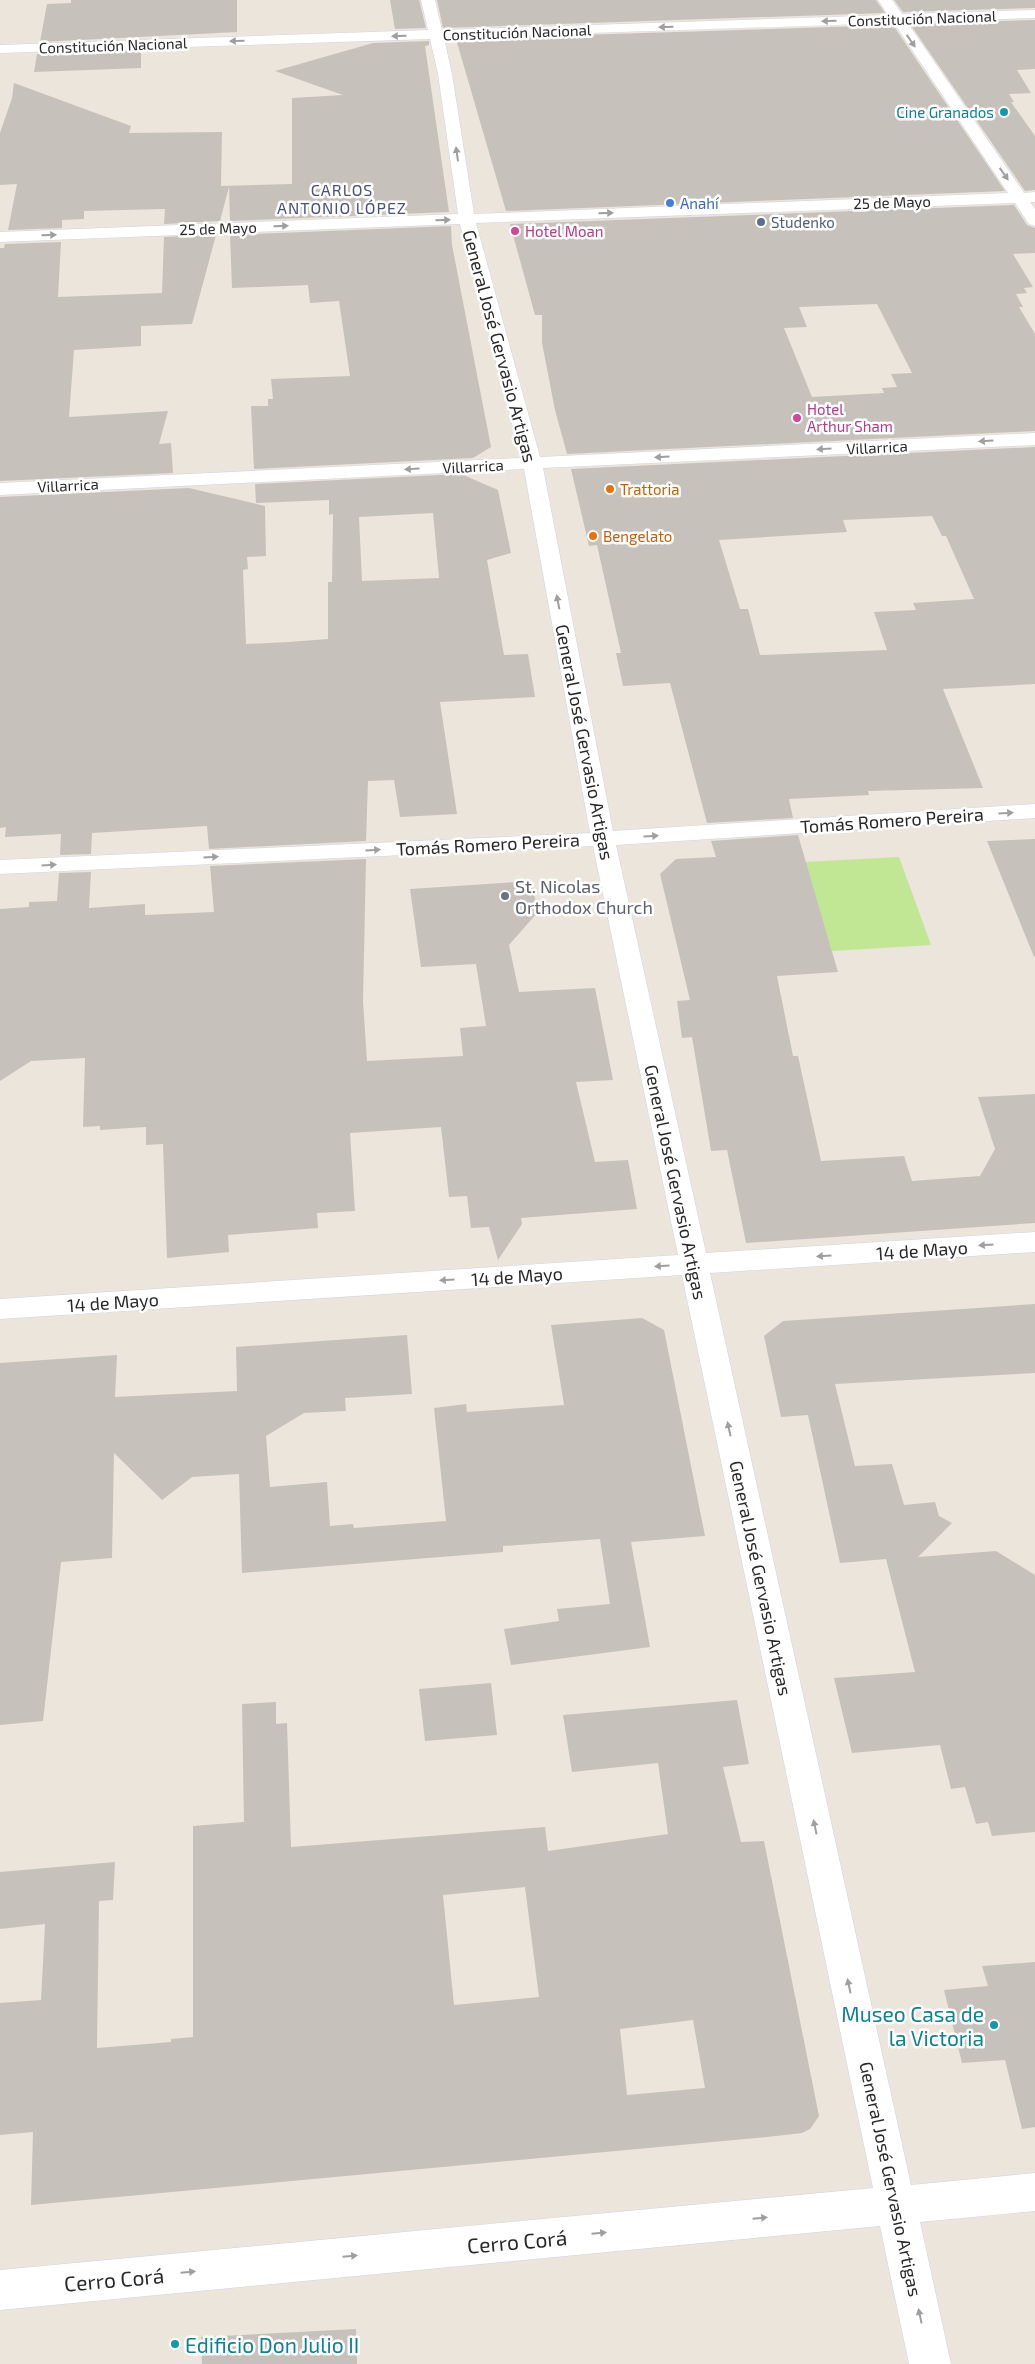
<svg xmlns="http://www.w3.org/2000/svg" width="1035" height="2364" viewBox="0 0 1035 2364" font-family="'Exo 2',sans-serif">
<rect width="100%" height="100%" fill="#ebe5db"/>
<path fill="#c1e795" d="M 899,857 L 931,945 L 832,951 L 804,862 Z"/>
<g fill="#c6c2bb" fill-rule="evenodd">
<path d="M 71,0 L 237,0 L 237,32 L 40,42 L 47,4 L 71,3 Z"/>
<path d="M 390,0 L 419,0 L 426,28 L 395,29 Z"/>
<path d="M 437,0 L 876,0 L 885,13 L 443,28 Z"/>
<path d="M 894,0 L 1035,0 L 1035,8 L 903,12 Z"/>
<path d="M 1035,20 L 1035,69 L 1017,70 L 1031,93 L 1009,94 L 1014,102 L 1011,102 L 1035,136 L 1035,190 L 1025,191 L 910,24 Z"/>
<path d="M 893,25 L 1005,191 L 506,211 L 456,39 Z"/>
<path d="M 429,41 L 429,45 L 425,46 L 449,212 L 230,221 L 229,187 L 220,221 L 164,224 L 165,209 L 84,211 L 84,219 L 62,220 L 62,228 L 8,230 L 17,184 L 0,185 L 0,133 L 12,98 L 14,83 L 131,126 L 129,133 L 222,132 L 221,186 L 292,184 L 292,98 L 343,95 L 275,71 L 373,43 Z"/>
<path d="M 141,50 L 141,68 L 34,72 L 37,54 Z"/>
<path d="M 1014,205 L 1027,225 L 1035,228 L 1035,253 L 1013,254 L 1033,287 L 1024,288 L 1027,293 L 1016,294 L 1023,307 L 1019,307 L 1035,334 L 1035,431 L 567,454 L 555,410 L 542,343 L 542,315 L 535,315 L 510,224 ZM 877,304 L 912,373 L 891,374 L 897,387 L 882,388 L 884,393 L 812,397 L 784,328 L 807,327 L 799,307 Z"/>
<path d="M 451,226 L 452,245 L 491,447 L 473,458 L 254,469 L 251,406 L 268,406 L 268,399 L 273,399 L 271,379 L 350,376 L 339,301 L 310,303 L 308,285 L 232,288 L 230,235 Z"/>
<path d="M 216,235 L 192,324 L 141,326 L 141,346 L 74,350 L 69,417 L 168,411 L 159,444 L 171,443 L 173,473 L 0,481 L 0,248 L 4,248 L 5,244 L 61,242 L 58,297 L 162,293 L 164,237 Z"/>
<path d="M 1035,447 L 1035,684 L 943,689 L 983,788 L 868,791 L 869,795 L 789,799 L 793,818 L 707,823 L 670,683 L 623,686 L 616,653 L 621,653 L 597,545 L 589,546 L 571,469 ZM 932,516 L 942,536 L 946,536 L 974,599 L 913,603 L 916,610 L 874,612 L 887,650 L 760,655 L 748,609 L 740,609 L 719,540 L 847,532 L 843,520 Z"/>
<path d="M 461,474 L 498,490 L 511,553 L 487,560 L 504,655 L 528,654 L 535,697 L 440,702 L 457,814 L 400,817 L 394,780 L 368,781 L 366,841 L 209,849 L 207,826 L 92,833 L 91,854 L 60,855 L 61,834 L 5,837 L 6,827 L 0,828 L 0,497 L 189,488 L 265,506 L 266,556 L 247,557 L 248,569 L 243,570 L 246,644 L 289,642 L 328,639 L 328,582 L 332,582 L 333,514 L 329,515 L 329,500 L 256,503 L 255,484 ZM 433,513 L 439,578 L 362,581 L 359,517 Z"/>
<path d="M 798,835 L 838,972 L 777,976 L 793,1056 L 798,1056 L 821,1161 L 904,1156 L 912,1181 L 980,1176 L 995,1149 L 978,1097 L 1035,1094 L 1035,1223 L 746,1243 L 727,1150 L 711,1151 L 692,1037 L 682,1038 L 677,1001 L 690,1000 L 660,874 L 676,859 L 716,857 L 711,841 Z"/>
<path d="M 1035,839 L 1035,956 L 1034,957 L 987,841 Z"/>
<path d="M 366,859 L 363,1001 L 367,1061 L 463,1056 L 460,1028 L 486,1026 L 476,964 L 421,967 L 410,889 L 531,881 L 538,912 L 509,945 L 519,992 L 595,988 L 613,1080 L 576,1082 L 595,1162 L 628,1160 L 637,1209 L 521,1218 L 522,1224 L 498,1260 L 489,1227 L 471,1228 L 467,1196 L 449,1197 L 441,1127 L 350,1133 L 355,1211 L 317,1213 L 318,1228 L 228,1235 L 229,1252 L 167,1258 L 163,1144 L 146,1145 L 146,1127 L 100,1130 L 100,1126 L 83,1127 L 85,1058 L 31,1061 L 0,1081 L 0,909 L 29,907 L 29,902 L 57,901 L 59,873 L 91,872 L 89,908 L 145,904 L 145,915 L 214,912 L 210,866 Z"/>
<path d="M 1035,1304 L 1035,1373 L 835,1384 L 855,1466 L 892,1464 L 904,1505 L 935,1502 L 939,1516 L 952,1523 L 918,1557 L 996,1551 L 1035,1575 L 1035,1832 L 992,1836 L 988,1822 L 976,1824 L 965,1787 L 951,1789 L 940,1745 L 852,1753 L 834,1678 L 915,1672 L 886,1559 L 840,1563 L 808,1415 L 781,1417 L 764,1336 L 783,1321 Z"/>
<path d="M 642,1318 L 664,1330 L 705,1536 L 631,1542 L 650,1647 L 511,1665 L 504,1629 L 559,1621 L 557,1609 L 610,1604 L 600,1539 L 503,1546 L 503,1552 L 242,1573 L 239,1474 L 192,1477 L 162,1500 L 114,1453 L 112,1558 L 61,1562 L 43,1721 L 0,1725 L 0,1363 L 117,1355 L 115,1397 L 237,1391 L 236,1347 L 407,1335 L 412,1394 L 345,1398 L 346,1411 L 304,1413 L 266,1436 L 270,1487 L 327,1482 L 330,1526 L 353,1524 L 354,1528 L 446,1521 L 434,1408 L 466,1404 L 467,1412 L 564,1405 L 551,1325 Z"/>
<path d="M 491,1683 L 497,1735 L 425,1741 L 419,1689 Z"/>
<path d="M 737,1700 L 749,1764 L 723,1767 L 741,1842 L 764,1841 L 819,2116 L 810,2129 L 802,2133 L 767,2137 L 31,2205 L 33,2132 L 0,2135 L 0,2003 L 41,2000 L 45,1924 L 0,1929 L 0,1872 L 115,1862 L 113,1900 L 99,1901 L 97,2048 L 171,2042 L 171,2039 L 193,2037 L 193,1826 L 244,1822 L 242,1704 L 276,1702 L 276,1724 L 287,1723 L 291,1847 L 545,1827 L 548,1851 L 668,1834 L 658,1763 L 572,1772 L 563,1715 ZM 525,1887 L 539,1997 L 454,2005 L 443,1895 ZM 693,2020 L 705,2088 L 627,2095 L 620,2029 Z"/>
<path d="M 1035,1962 L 1035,2127 L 1022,2129 L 1005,2060 L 962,2063 L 944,1990 L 988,1986 L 982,1966 Z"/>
<path d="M 356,2329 L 357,2364 L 202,2364 L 201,2337 Z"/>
</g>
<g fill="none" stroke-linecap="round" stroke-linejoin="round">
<defs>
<path id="minor" d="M 421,0 L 435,0 L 442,30 L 888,15 L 878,0 L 892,0 L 902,14 L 1035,10 L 1035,18 L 907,22 L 1024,193 L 1035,192 L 1035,202 L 1030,202 L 1035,209 L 1035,226 L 1029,224 L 1015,203 L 476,223 L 540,457 L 1035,433 L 1035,445 L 543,468 L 613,831 L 1035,804 L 1035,818 L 616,845 L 706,1253 L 1035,1232 L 1035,1252 L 710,1273 L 911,2185 L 1035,2173 L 1035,2211 L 920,2222 L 951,2364 L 909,2364 L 880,2226 L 0,2310 L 0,2270 L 873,2188 L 682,1275 L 0,1319 L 0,1299 L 678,1255 L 593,846 L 0,874 L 0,860 L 590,833 L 524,469 L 0,495 L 0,483 L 521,458 L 460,224 L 0,242 L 0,232 L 458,214 L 438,74 L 430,39 L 0,53 L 0,45 L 428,30 ZM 894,23 L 1008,193 L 474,214 L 452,74 L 444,38 Z"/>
</defs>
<use href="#minor" stroke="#d1d3e2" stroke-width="1"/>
<use href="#minor" fill="#fff" fill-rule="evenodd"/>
</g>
<defs><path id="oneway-solid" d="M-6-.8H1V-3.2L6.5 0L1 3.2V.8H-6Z" transform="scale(1.25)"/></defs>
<g fill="#9f9f9f">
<use href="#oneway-solid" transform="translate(829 21) rotate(178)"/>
<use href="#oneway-solid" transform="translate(666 27) rotate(178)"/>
<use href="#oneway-solid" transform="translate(399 36) rotate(178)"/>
<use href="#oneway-solid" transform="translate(237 41) rotate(178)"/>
<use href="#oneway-solid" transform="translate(911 41) rotate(55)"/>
<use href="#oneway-solid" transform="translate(457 154) rotate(-98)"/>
<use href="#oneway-solid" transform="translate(1004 174) rotate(55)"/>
<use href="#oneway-solid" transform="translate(606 213) rotate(-2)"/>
<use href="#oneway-solid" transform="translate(443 220) rotate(-2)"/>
<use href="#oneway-solid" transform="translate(281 226) rotate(-2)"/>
<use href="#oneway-solid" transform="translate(49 235) rotate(-2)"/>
<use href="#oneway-solid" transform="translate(986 441) rotate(177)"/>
<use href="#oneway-solid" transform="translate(824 449) rotate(177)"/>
<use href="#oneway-solid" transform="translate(662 457) rotate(177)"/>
<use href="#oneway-solid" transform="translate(412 469) rotate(177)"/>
<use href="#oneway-solid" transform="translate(558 602) rotate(-101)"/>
<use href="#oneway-solid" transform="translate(1006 813) rotate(-4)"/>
<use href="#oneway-solid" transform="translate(651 836) rotate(-4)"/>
<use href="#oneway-solid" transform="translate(373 850) rotate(-3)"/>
<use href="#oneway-solid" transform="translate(211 857) rotate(-3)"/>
<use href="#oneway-solid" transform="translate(49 865) rotate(-3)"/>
<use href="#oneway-solid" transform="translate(986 1245) rotate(176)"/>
<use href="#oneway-solid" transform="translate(824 1256) rotate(176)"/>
<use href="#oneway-solid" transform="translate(662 1266) rotate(176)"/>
<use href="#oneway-solid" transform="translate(447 1280) rotate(176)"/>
<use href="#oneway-solid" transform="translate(729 1429) rotate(-102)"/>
<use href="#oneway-solid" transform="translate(815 1827) rotate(-102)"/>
<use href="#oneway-solid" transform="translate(849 1986) rotate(-102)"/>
<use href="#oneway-solid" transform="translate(760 2218) rotate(-5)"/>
<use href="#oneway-solid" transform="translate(599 2233) rotate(-5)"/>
<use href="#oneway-solid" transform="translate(350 2256) rotate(-5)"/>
<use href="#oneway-solid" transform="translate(188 2272) rotate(-5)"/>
<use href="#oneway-solid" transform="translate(920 2316) rotate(-102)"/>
</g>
<g fill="#0f9aa8" stroke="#fff" stroke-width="2">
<circle cx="1004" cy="112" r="5"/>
<circle cx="994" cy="2025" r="5"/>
<circle cx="175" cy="2344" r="5"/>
</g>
<circle fill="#3f7fe0" stroke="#fff" stroke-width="2" cx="670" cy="203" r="5"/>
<circle fill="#5c6f8a" stroke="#fff" stroke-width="2" cx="761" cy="222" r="5"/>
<g fill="#d1479c" stroke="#fff" stroke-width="2">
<circle cx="515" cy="231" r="5"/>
<circle cx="797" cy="418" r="5"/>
</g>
<g fill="#e8710a" stroke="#fff" stroke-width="2">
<circle cx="610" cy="489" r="5"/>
<circle cx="593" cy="536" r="5"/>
</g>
<circle fill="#6b7280" stroke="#fff" stroke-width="2" cx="505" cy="896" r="5"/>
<g text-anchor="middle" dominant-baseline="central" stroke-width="5" stroke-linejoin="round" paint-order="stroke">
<g font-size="15" fill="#292929" stroke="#fff">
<text transform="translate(922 18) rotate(-2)">Constitución Nacional</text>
<text transform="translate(517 32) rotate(-2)">Constitución Nacional</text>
<text transform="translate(113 45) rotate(-2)">Constitución Nacional</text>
<text transform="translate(892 202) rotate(-2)">25 de Mayo</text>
<text transform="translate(218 228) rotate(-2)">25 de Mayo</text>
<text transform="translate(877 447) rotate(-3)">Villarrica</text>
<text transform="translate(473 466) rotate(-3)">Villarrica</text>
<text transform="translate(68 485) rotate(-3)">Villarrica</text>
</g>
<g font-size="15" fill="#0d838f" stroke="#fff" text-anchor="end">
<text x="994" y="112">Cine Granados</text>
</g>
<g font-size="15" fill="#366cbe" stroke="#fff" text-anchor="start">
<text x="680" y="203">Anahí</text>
</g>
<g font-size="15" fill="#4e5e75" stroke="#fff" text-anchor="start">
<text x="771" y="222">Studenko</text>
</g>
<g font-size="15" fill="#b23c85" stroke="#fff" text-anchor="start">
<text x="525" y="231">Hotel Moan</text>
<text x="807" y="409">Hotel<tspan x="807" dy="17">Arthur Sham</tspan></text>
</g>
<g font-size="15" fill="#c56008" stroke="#fff" text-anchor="start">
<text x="620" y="489">Trattoria</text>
<text x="603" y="536">Bengelato</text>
</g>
<g font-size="16" letter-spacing="1" fill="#4b5278" stroke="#fff">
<text x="342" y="189">CARLOS<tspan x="342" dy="18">ANTONIO LÓPEZ</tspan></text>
</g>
<g font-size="18" fill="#292929" stroke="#fff">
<text transform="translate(500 346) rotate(75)">General José Gervasio Artigas</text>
<text transform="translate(585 742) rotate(79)">General José Gervasio Artigas</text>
<text transform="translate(892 820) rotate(-4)">Tomás Romero Pereira</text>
<text transform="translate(488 844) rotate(-3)">Tomás Romero Pereira</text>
<text transform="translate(676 1182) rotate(78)">General José Gervasio Artigas</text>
<text transform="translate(922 1250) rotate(-4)">14 de Mayo</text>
<text transform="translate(517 1276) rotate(-4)">14 de Mayo</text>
<text transform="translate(113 1302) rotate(-4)">14 de Mayo</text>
<text transform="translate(761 1578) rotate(78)">General José Gervasio Artigas</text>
<text transform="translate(891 2179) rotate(78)">General José Gervasio Artigas</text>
</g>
<g font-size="18" fill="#5b616d" stroke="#fff" text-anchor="start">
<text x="515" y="886">St. Nicolas<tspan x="515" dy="21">Orthodox Church</tspan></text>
</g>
<g font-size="21" fill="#0d838f" stroke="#fff" text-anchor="end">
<text x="984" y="2013">Museo Casa de<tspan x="984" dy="24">la Victoria</tspan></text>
<text x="185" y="2344" text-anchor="start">Edificio Don Julio II</text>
</g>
<g font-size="21" fill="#292929" stroke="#fff">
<text transform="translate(517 2241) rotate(-5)">Cerro Corá</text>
<text transform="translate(114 2279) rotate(-5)">Cerro Corá</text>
</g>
</g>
</svg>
